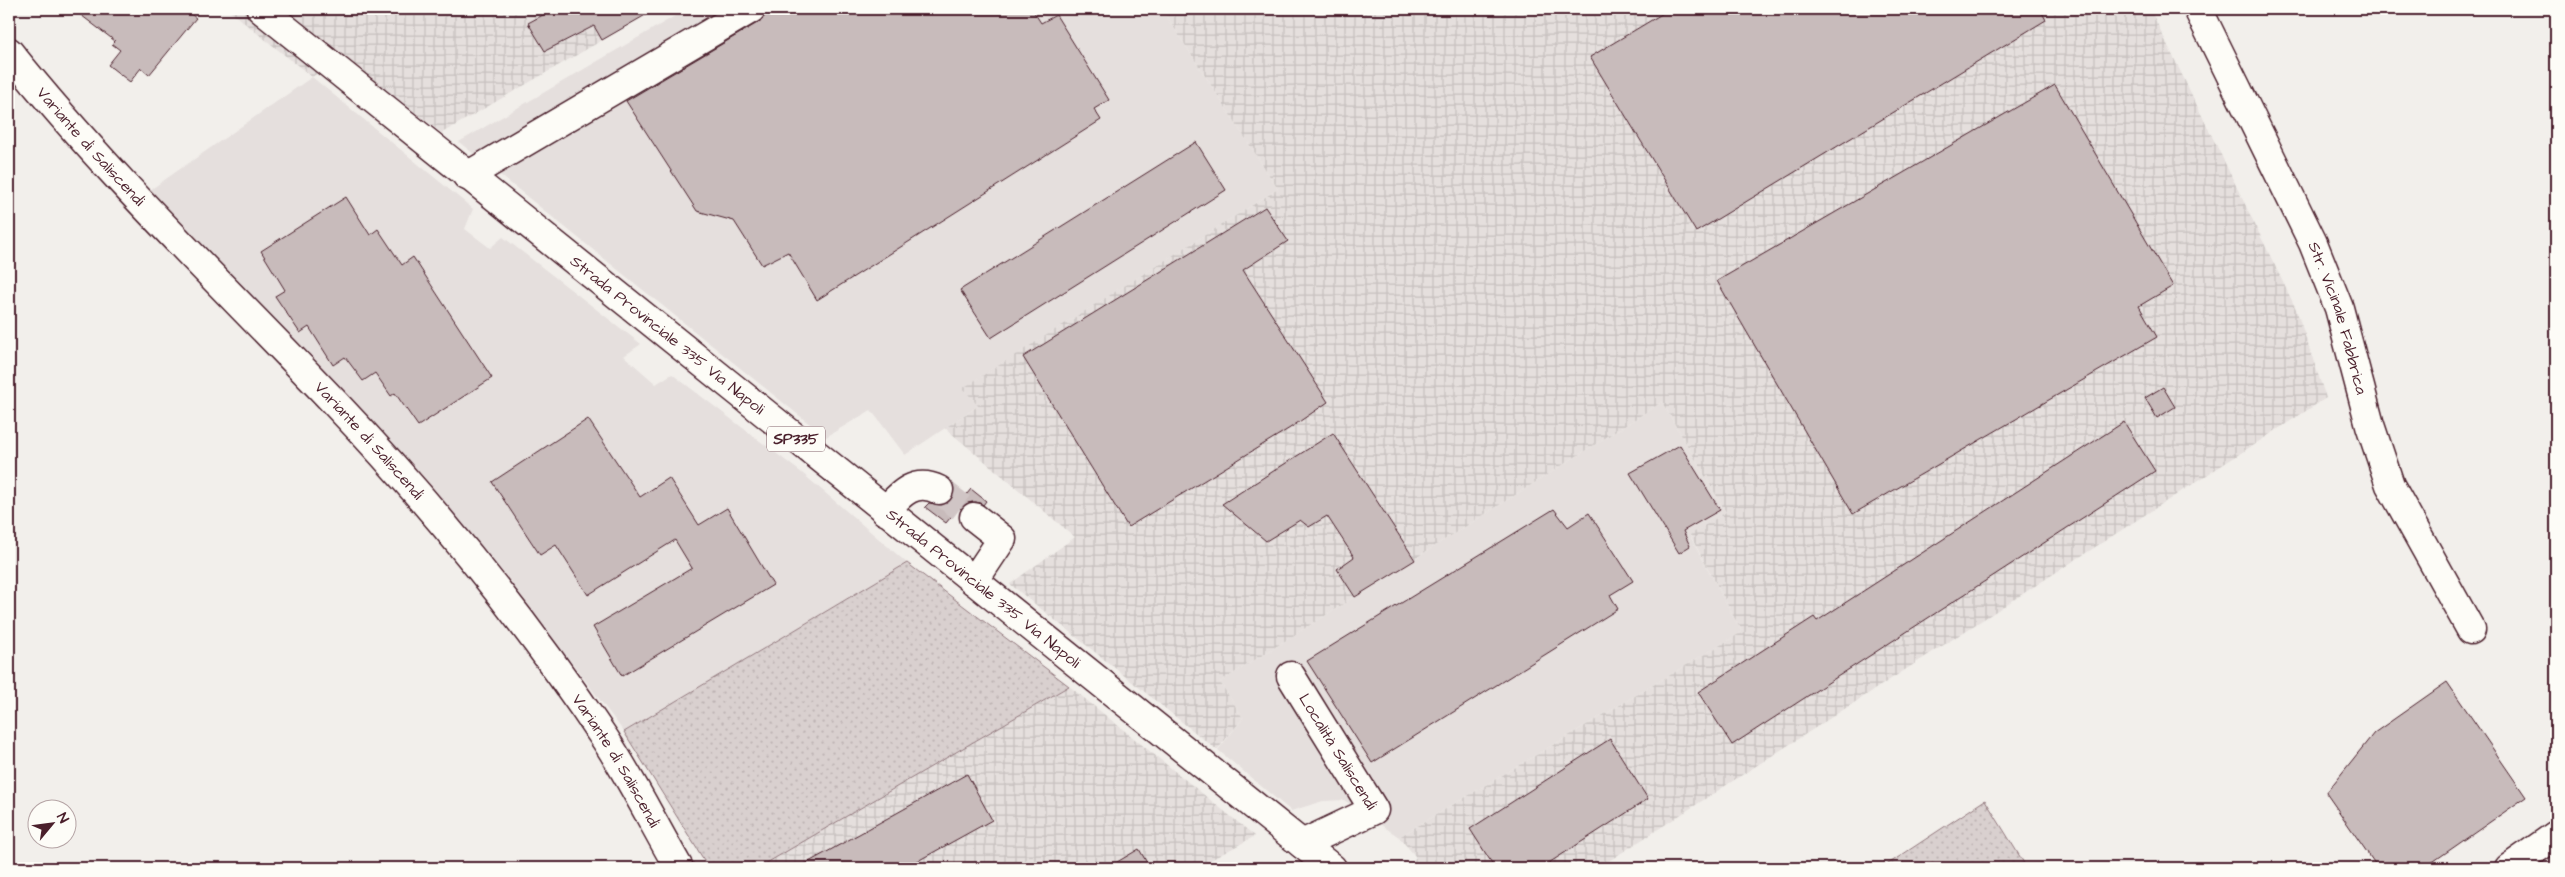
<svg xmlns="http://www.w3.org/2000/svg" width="2565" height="877" viewBox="0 0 2565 877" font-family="'Architects Daughter',sans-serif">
<defs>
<pattern id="industrial-grid" width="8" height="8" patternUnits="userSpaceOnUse" patternTransform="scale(1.25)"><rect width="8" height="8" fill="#e5dfdd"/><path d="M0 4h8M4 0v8" fill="none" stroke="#c6bfbe"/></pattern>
<pattern id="grass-dots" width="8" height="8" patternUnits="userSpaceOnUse" patternTransform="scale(1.25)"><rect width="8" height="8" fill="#d9d0cf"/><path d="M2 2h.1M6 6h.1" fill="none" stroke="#bcb2b2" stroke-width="1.8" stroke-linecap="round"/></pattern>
</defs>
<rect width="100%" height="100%" fill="#f2efeb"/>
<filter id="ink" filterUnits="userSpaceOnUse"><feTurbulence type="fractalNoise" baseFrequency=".02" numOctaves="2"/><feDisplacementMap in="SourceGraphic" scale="10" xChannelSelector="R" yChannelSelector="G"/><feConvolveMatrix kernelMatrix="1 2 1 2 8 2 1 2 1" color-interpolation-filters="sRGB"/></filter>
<g filter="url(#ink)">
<g fill="#e5dfdd">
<path d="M 687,9 L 1162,9 L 1278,189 L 964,388 L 978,406 L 905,455 L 871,410 L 826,437 L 459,142 Z"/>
<path d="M 312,77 L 473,209 L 465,229 L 490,248 L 503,237 L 641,344 L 624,356 L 656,384 L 672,374 L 802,473 L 907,563 L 624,732 L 508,578 L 425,478 L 150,190 Z"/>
<path d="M 1662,402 L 1726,512 L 1690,536 L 1742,632 L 1399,837 L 1344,800 L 1323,801 L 1291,811 L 1218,750 L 1243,718 L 1220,682 Z"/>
</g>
<g fill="url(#industrial-grid)">
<path d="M 227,9 L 656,9 L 442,133 L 342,56 L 312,77 Z"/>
<path d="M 1162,9 L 2150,9 L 2296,309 L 2326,398 L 1598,868 L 1408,868 L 1416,857 L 1399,837 L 1742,632 L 1690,535 L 1726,512 L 1662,402 L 1220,682 L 1243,718 L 1217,750 L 1010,584 L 1075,537 L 945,428 L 978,406 L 963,388 L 1278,189 Z"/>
<path d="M 1069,686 L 1255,836 L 1196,868 L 758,868 Z"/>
</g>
<g fill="url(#grass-dots)" stroke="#92787d">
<path d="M 907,563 L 1069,686 L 758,868 L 709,868 L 624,732 Z"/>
<path d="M 1985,800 L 2027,868 L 1882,868 Z"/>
</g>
<g fill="#c8bbbb" stroke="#4a1f2b">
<path d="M 73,9 L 184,9 L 196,18 L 149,75 L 141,68 L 130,82 L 108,65 L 120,50 L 112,44 L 115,41 Z"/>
<path d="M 554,9 L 656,9 L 602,40 L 594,26 L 545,51 L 528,23 Z"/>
<path d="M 767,9 L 1032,9 L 1041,23 L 1056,15 L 1109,100 L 1094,109 L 1101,120 L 817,300 L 788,252 L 762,265 L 734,221 L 697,211 L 626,101 L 759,22 L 765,16 Z"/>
<path d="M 1670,9 L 2040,9 L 2046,20 L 1696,232 L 1590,57 Z"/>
<path d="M 2055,85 L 2173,286 L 2139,306 L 2157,337 L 1853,514 L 1717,281 Z"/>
<path d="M 1196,142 L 1226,190 L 991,338 L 960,290 Z"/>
<path d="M 346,197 L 370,235 L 378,229 L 402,265 L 413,257 L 492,378 L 418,426 L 395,393 L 391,396 L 375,373 L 363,381 L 345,357 L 333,365 L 309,327 L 300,333 L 275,296 L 285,290 L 261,251 Z"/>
<path d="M 1265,207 L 1288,241 L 1243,270 L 1328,402 L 1290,428 L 1128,527 L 1023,357 Z"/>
<path d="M 2163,387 L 2175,407 L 2157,418 L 2145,398 Z"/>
<path d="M 588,419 L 640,497 L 669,478 L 699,525 L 727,508 L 773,585 L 622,676 L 593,627 L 692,568 L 675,540 L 588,595 L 556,545 L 540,555 L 492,482 Z"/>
<path d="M 2124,422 L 2155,471 L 1732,745 L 1698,692 L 1814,617 L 1817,621 Z"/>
<path d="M 1333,433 L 1415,560 L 1355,597 L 1337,569 L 1354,557 L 1327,516 L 1309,527 L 1300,520 L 1266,541 L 1222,504 Z"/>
<path d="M 1680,445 L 1720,510 L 1683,531 L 1690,546 L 1679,553 L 1630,473 Z"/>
<path d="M 971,489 L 986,501 L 983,505 L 976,502 L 968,503 L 961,509 L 959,507 L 946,523 L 925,507 L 929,503 L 942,505 L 951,499 L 958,505 Z"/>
<path d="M 1554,509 L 1568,527 L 1589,513 L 1633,581 L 1610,595 L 1618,609 L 1372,763 L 1307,661 Z"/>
<path d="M 2447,682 L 2526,797 L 2424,868 L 2378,868 L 2326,793 L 2374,733 Z"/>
<path d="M 1610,739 L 1648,799 L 1541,868 L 1495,868 L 1470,829 Z"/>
<path d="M 967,774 L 992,820 L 905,868 L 798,868 Z"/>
<path d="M 1139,849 L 1150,868 L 1107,868 Z"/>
</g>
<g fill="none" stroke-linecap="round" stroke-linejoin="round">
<path stroke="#d0c5c5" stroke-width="28" stroke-dasharray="28 14" stroke-linecap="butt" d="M 939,490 L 974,517"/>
<defs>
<g id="minor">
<path id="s1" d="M 2198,9 L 2313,243 L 2339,308 L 2370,425 L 2390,485 L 2471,630"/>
<path id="s2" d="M 9,52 C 109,177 225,287 335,403 C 432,505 527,622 605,739 C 632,780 654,825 679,868"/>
<path d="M 467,176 L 751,9"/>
<path d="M 885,511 C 901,493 915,478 939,490"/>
<path d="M 974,581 L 1002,539 L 974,517"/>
<path id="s3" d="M 1291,676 L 1374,810 L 1302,844"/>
<path d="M 2509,868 L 2556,835"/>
</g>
<g id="major">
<path id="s4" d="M 261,9 L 1332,868"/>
</g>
</defs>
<use href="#minor" stroke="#4a1f2b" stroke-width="31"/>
<use href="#major" stroke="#4a1f2b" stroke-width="31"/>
<use href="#minor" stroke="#fdfcf7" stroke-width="28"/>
<use href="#major" stroke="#fdfcf7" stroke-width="28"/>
</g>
</g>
<g text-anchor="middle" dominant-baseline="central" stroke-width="4.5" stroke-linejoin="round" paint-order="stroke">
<rect fill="#fdfcf7" stroke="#806168" stroke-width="1" x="767" y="426.5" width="58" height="25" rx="4"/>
<g font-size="15" font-weight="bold" fill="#4a1f2b">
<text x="796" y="439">SP335</text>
</g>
<g font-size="16" fill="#4a1f2b" stroke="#fdfcf7">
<text stroke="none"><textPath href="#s2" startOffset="125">Variante di Saliscendi</textPath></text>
<text stroke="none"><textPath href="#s1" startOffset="340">Str. Vicinale Fabbrica</textPath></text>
<text stroke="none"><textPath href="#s4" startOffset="521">Strada Provinciale 335 Via Napoli</textPath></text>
<text stroke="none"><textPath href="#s2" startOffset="530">Variante di Saliscendi</textPath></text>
<text stroke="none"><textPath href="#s4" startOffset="926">Strada Provinciale 335 Via Napoli</textPath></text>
<text stroke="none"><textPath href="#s3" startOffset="89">Località Saliscendi</textPath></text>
<text stroke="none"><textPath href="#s2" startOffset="935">Variante di Saliscendi</textPath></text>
</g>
</g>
<rect width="2565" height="877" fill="none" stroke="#fdfcf7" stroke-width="30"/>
<rect x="15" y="15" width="2535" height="847" fill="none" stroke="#4a1f2b" stroke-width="2" filter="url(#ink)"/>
<g transform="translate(52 824) rotate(61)"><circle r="24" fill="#fdfcf7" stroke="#b5a4a5"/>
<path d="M0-4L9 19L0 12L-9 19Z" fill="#4a1f2b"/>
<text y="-8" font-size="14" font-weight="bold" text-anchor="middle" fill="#4a1f2b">N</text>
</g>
</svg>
